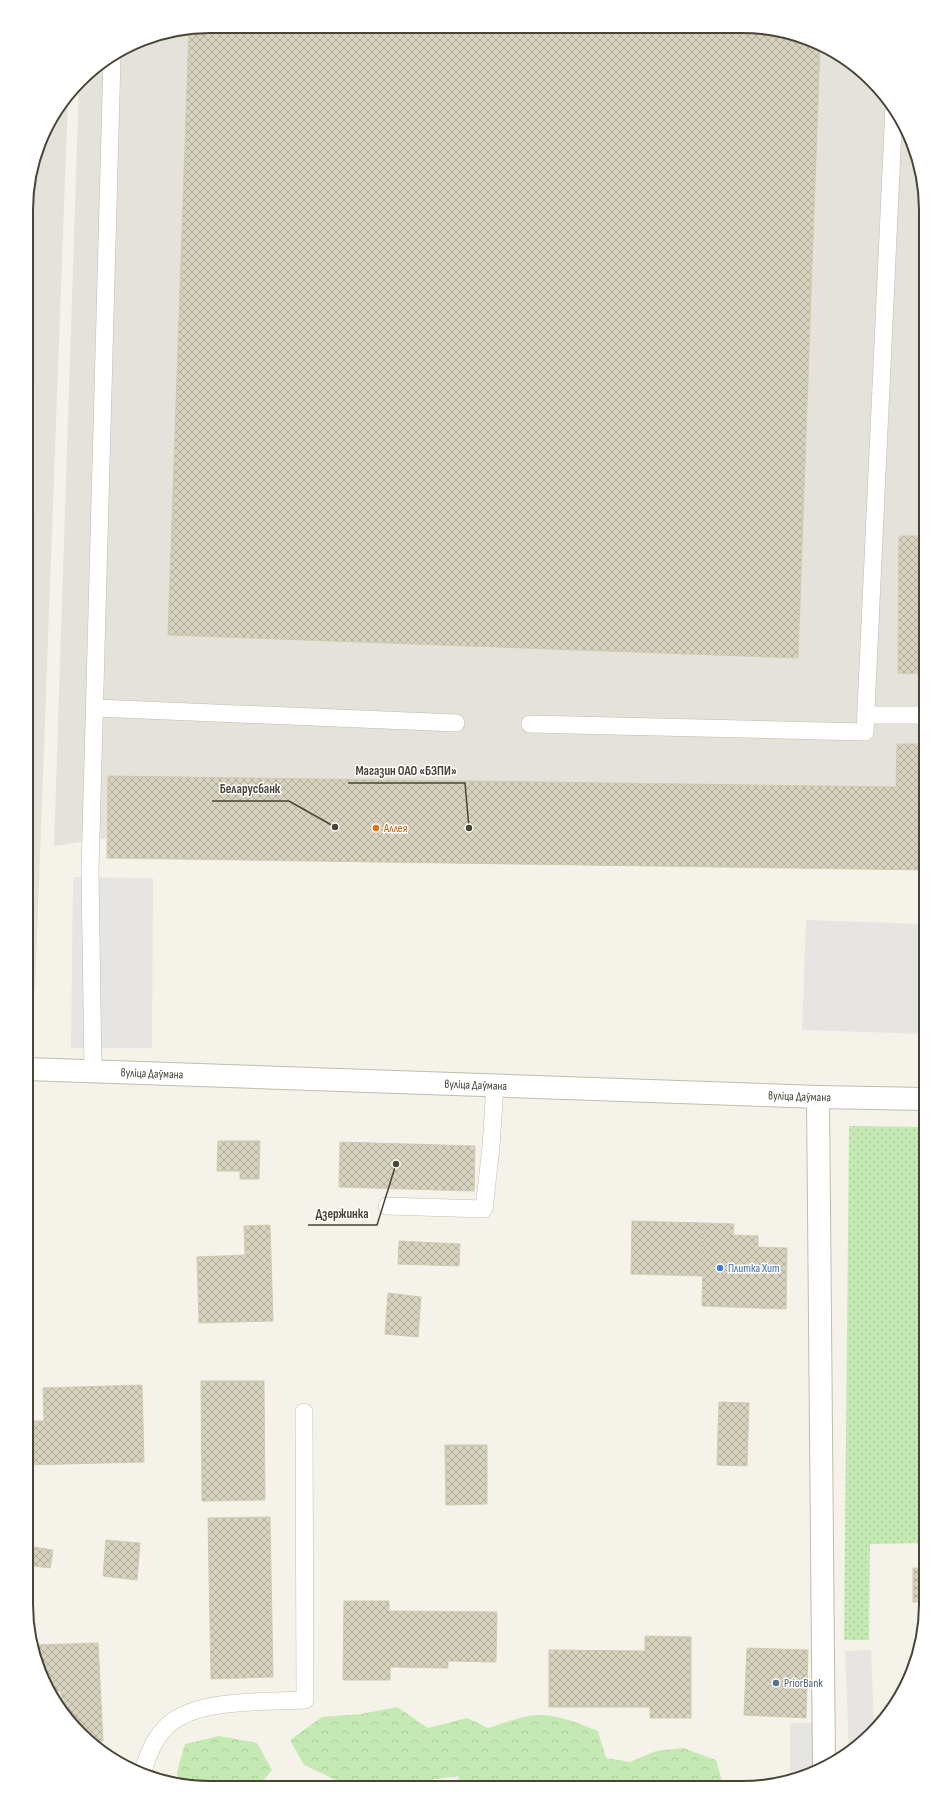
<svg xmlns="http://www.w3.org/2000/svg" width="952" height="1814" viewBox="0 0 952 1814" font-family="'Sofia Sans Condensed',sans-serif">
<defs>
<pattern id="grass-dots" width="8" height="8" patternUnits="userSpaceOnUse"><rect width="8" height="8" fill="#c5e9b2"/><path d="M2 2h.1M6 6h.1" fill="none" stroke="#abc99a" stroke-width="1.8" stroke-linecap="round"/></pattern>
<pattern id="forest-crowns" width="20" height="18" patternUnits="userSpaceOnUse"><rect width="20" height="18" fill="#c5e9b2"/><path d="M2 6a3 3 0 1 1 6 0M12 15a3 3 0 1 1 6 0" fill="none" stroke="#abc99a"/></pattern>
<pattern id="building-cross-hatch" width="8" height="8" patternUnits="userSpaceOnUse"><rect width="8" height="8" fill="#d6d2be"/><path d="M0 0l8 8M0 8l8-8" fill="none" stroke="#b0ac9b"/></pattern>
</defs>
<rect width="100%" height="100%" fill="#f5f3e9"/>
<g fill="#e4e2da">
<path d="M 210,26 L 778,29 L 823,45 L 863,72 L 895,108 L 916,151 L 926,210 L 926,870 L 107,858 L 107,838 L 54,846 L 79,85 L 89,72 L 140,40 Z"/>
<path d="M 68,98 L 35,990 L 27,990 L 28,186 L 45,129 Z"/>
</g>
<path fill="url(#grass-dots)" d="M 849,1126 L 926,1127 L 926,1543 L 870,1544 L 869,1640 L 844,1640 Z"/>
<g fill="url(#forest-crowns)">
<path d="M 397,1707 L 428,1728 L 467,1718 L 488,1728 C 504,1723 521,1716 538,1715 C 556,1714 581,1724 598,1731 L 606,1758 L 630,1762 L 656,1751 L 683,1748 L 716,1760 L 724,1788 L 460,1787 L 458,1776 L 417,1782 L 380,1782 L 344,1784 L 304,1765 L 290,1740 L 322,1717 L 361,1714 Z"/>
<path d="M 219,1736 L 257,1743 L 272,1770 L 258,1787 L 186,1786 L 178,1784 L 177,1772 L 185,1744 Z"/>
</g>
<g fill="#e6e5e1">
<path d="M 73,877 L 153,878 L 152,1048 L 71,1048 Z"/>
<path d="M 806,920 L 926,924 L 926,1034 L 802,1030 Z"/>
<path d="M 871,1650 L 874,1729 L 849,1752 L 845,1651 Z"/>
<path d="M 790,1723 L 812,1723 L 812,1773 L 801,1778 L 790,1780 Z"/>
</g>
<g fill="url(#building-cross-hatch)" stroke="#d1cbb1">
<path d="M 210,26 L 778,29 L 820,44 L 798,658 L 168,635 L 189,30 Z"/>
<path d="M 899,536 L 926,536 L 926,674 L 898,673 Z"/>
<path d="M 897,744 L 926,744 L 926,870 L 107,858 L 108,776 L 896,787 Z"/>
<path d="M 218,1141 L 260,1141 L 259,1179 L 240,1179 L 240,1171 L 217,1171 Z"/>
<path d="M 340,1142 L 475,1146 L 474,1191 L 339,1187 Z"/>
<path d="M 632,1221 L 704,1223 L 703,1276 L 631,1274 Z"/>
<path d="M 704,1223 L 734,1224 L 733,1235 L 758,1236 L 758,1247 L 787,1248 L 786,1309 L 702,1306 Z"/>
<path d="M 270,1225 L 273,1321 L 199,1323 L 197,1257 L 245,1255 L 244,1226 Z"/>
<path d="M 399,1241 L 460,1244 L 459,1266 L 398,1264 Z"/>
<path d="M 388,1293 L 421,1297 L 418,1337 L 385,1334 Z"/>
<path d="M 201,1381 L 264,1381 L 265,1500 L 202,1501 Z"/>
<path d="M 142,1385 L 144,1462 L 26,1465 L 26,1421 L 44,1421 L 43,1388 Z"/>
<path d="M 719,1402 L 749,1403 L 747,1466 L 717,1465 Z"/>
<path d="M 445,1445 L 487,1445 L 487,1504 L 446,1505 Z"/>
<path d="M 270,1517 L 273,1677 L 211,1679 L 208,1518 Z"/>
<path d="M 106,1540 L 140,1543 L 137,1580 L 103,1576 Z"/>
<path d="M 26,1546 L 53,1550 L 50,1568 L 26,1565 Z"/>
<rect x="913" y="1568" width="13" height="34"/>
<path d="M 344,1601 L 389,1601 L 389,1611 L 497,1612 L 496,1662 L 448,1661 L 448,1668 L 390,1667 L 390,1680 L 343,1680 Z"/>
<path d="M 645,1636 L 691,1637 L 691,1718 L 650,1718 L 650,1707 L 549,1707 L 549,1650 L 645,1651 Z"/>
<path d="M 98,1643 L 103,1741 L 88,1742 L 62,1712 L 61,1691 L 50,1691 L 36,1663 L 33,1645 Z"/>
<path d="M 747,1648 L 808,1650 L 806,1718 L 744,1715 Z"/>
</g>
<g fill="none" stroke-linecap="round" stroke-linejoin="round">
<defs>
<g id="service">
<path d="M 96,708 L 456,723"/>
<path d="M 866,715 L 926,715"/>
<path d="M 530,724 L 865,732 L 894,107"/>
<path d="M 93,1072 L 90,871 L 112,57"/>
<path d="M 387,1206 L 484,1209 L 491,1147 L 495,1085"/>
<path d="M 142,1773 C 148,1756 153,1740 166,1727 C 194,1698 267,1702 305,1700 L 304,1412"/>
</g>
<g id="minor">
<path id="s1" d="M 27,1069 L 818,1097 L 926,1099"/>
<path d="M 818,1097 L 824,1767"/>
</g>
</defs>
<use href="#service" stroke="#c0bdab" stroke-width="18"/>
<use href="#minor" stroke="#c0bdab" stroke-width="24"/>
<use href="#service" stroke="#fff" stroke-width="17"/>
<use href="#minor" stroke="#fff" stroke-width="22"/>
</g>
<circle fill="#e8710a" stroke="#fff" stroke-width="1.5" cx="376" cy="828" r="4"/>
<circle fill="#3f7fe0" stroke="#fff" stroke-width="1.5" cx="720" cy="1268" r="4"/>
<circle fill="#5c6f8a" stroke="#fff" stroke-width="1.5" cx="776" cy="1683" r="4"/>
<g text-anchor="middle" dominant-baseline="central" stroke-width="3" stroke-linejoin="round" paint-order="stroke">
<g font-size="12" fill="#c56008" stroke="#fff" text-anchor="start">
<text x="384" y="828">Аллея</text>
</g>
<g font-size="12" fill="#484537" stroke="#fff">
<text stroke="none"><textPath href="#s1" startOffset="125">вуліца Даўмана</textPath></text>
<text stroke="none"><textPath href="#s1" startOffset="449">вуліца Даўмана</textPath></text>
<text stroke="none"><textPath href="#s1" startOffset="773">вуліца Даўмана</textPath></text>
</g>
<g font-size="12" fill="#366cbe" stroke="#fff" text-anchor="start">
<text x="728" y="1268">Плитка Хит</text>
</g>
<g font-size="12" fill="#4e5e75" stroke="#fff" text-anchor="start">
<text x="784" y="1683">PriorBank</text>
</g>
</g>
<path d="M0 0H952V1814H0ZM210 33H742A177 177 0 0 1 919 210V1604A177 177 0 0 1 742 1781H210A177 177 0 0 1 33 1604V210A177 177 0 0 1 210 33Z" fill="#fff" fill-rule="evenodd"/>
<path fill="none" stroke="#484537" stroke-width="2" d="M210 33H742A177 177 0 0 1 919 210V1604A177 177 0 0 1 742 1781H210A177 177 0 0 1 33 1604V210A177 177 0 0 1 210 33Z"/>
<path fill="none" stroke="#484537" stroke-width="1.5" d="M469 828L465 783H348M335 827L289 801H212M396 1164L377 1225H308"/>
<g fill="#484537" stroke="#fff" stroke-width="1.5">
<circle cx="469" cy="828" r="4"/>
<circle cx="335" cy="827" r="4"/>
<circle cx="396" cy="1164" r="4"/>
</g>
<g font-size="13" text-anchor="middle" font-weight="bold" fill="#484537" stroke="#fff" stroke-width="3" stroke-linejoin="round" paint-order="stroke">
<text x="406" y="775">Магазин ОАО «БЗПИ»</text>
<text x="250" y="793">Беларусбанк</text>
<text x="342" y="1218">Дзержинка</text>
</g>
</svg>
